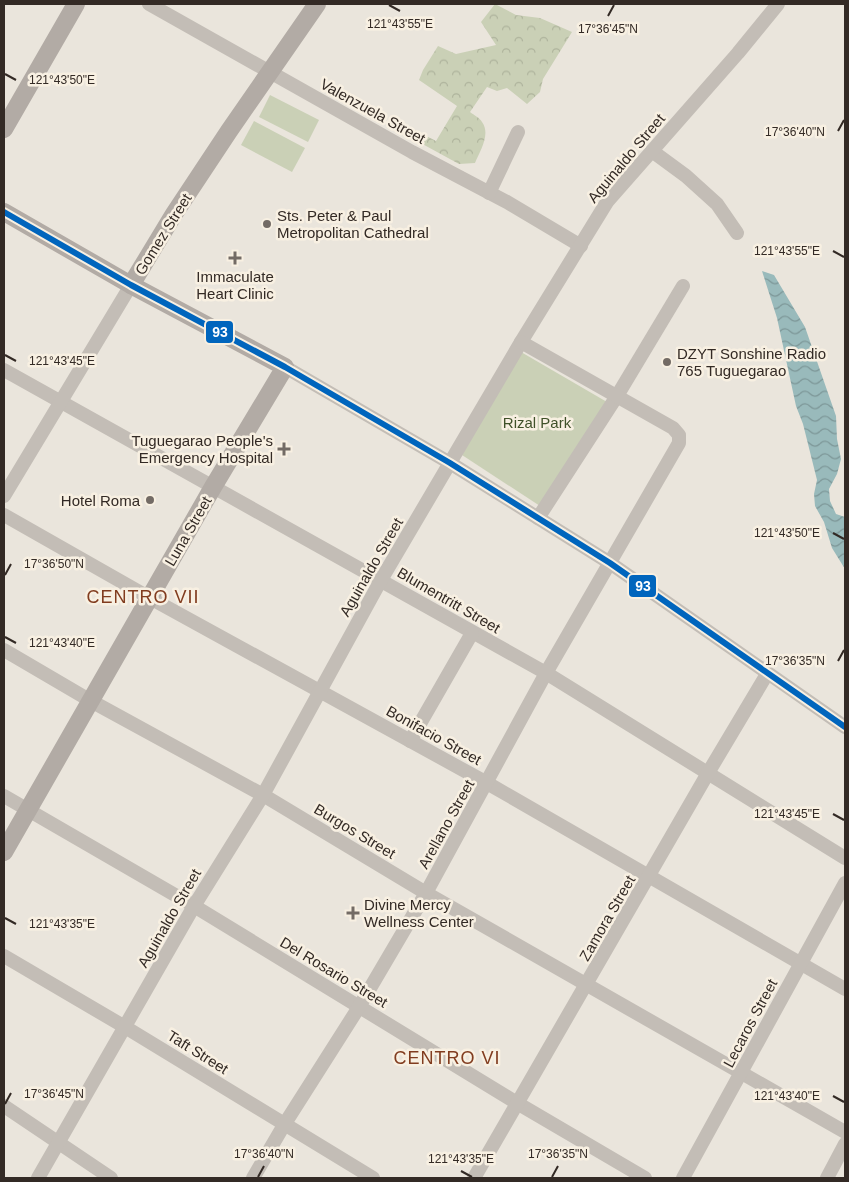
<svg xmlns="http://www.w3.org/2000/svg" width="849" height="1182" viewBox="0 0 849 1182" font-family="Helvetica,sans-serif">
<defs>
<pattern id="forest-crowns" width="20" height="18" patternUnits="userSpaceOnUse" patternTransform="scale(1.25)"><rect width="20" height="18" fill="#cad0b6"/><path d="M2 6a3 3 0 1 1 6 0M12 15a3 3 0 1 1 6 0" fill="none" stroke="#aeb39c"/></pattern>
<pattern id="water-waves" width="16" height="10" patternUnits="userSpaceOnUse" patternTransform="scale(1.25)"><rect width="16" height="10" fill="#99babb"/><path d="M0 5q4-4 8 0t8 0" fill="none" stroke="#7d9798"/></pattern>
</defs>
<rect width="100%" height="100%" fill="#eae5dc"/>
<g fill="#cad0b6">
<path d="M 270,95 L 319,120 L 308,142 L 259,117 Z"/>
<path d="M 254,121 L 305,148 L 292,172 L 241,145 Z"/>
<path d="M 521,352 L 607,402 L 540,506 L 462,455 Z"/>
</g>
<path fill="url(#forest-crowns)" d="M 495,4 L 516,15 L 540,18 L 572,32 L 543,79 L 540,92 L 527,104 L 507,88 L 497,91 L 487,87 L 470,112 C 474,115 480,118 482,122 C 491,134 480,151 475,163 L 459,164 L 395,129 L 399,122 L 436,141 L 457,106 L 419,80 L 423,70 L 438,46 L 456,54 L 496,45 L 481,22 Z"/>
<path fill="url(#water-waves)" d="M 762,271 L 774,275 L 805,327 L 836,416 L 837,439 L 841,459 L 837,474 L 829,489 L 830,501 L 836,514 L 845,517 L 845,569 L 832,548 L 824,522 L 815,506 L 814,494 L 817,480 L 803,424 L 796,406 L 777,318 Z"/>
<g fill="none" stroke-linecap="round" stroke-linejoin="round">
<g stroke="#c3bdb6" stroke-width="14">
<path d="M 149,4 L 412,152 L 507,202 L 581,246"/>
<path d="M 652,151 L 686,176 L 717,204 L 737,233"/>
<path d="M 489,193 L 518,132"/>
<path d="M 285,367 L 450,463 L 610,563 L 845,727"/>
<path d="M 4,370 L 546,673 L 845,858"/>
<path d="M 4,496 L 131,285"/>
<path d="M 4,515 L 150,598 L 487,783 L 845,989"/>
<path d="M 538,518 L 617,396 L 683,286"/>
<path d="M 4,650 L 91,701 L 263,795 L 426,893 L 845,1132"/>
<path d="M 410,741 L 472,633"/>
<path d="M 4,796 L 194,906 L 517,1103 L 645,1178"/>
<path d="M 4,956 L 125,1027 L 373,1178"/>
<path d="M 4,1106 L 111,1178"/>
<path d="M 38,1178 L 194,906 L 263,795 L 381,580 L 521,342 L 607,202 L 738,53 L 778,4"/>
<path d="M 253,1178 L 284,1125 L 359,1007 L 426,893 L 546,673 L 679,443 L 679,435 L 673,428 L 521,342"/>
<path d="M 474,1178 L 708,773 L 767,674"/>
<path d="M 683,1178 L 845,883"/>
<path d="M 827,1178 L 845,1144"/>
</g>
<g stroke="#b2aba5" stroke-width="18">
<path d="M 4,129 L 76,4"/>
<path d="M 4,212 L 131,285 L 285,367 L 213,487 L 4,852"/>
<path d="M 131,285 L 174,214 L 229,131 L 317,4"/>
</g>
<defs>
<path id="bus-1" d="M 4,212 L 131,285 L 285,367 L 450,463 L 610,563 L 845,727"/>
</defs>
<use href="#bus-1" stroke="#f8f0e2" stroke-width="10"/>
<use href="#bus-1" stroke="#0065bd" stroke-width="6"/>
</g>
<path fill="none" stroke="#332a25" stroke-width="2" d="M 389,5 L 400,11M 608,16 L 614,5M 5,74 L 16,80M 838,131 L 844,120M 833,251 L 844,257M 5,355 L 16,361M 833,533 L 844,539M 5,575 L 11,564M 5,637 L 16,643M 838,661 L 844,650M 833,814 L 844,820M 5,918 L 16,924M 833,1096 L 844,1102M 5,1104 L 11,1093M 461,1171 L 472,1177M 258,1177 L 264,1166M 552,1177 L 558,1166"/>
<g fill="#736b65" stroke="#f8f0e2" stroke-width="2">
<circle cx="267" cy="224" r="5"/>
<path d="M232.5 250.5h5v5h5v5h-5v5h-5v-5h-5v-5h5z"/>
<circle cx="667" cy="362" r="5"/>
<path d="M281.5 441.5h5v5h5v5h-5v5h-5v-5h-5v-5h5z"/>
<circle cx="150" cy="500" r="5"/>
<path d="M350.5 905.5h5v5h5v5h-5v5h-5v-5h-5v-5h5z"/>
</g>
<g text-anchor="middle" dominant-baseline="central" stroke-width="5" stroke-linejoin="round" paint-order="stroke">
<g font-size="15" fill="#332a25" stroke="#f8f0e2">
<text transform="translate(373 111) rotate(29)">Valenzuela Street</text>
<text transform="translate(626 158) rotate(-50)">Aguinaldo Street</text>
<text transform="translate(163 234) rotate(-58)">Gomez Street</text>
<text transform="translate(188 531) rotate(-60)">Luna Street</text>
<text transform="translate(371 567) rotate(-60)">Aguinaldo Street</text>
<text transform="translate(449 600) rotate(30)">Blumentritt Street</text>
<text transform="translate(434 735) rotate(29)">Bonifacio Street</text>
<text transform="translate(446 824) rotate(-61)">Arellano Street</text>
<text transform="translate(355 831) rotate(31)">Burgos Street</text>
<text transform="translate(169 918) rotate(-60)">Aguinaldo Street</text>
<text transform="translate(607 918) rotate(-60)">Zamora Street</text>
<text transform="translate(334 972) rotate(31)">Del Rosario Street</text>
<text transform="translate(750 1023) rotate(-62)">Lecaros Street</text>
<text transform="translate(198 1052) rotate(32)">Taft Street</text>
</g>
<g font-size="15" fill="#332a25" stroke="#f8f0e2" text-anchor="start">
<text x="277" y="215">Sts. Peter &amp; Paul<tspan x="277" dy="17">Metropolitan Cathedral</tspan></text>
<text x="235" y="276" text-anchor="middle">Immaculate<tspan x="235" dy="17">Heart Clinic</tspan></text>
<text x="677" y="353">DZYT Sonshine Radio<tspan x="677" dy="17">765 Tuguegarao</tspan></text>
<text x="273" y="440" text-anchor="end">Tuguegarao People's<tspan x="273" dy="17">Emergency Hospital</tspan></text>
<text x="140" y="500" text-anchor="end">Hotel Roma</text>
<text x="364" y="904">Divine Mercy<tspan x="364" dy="17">Wellness Center</tspan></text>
</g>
<g font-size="15" fill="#3f5129" stroke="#f8f0e2">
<text x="537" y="422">Rizal Park</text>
</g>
<g font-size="18" letter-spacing="1" fill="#813c1f" stroke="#f8f0e2">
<text x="143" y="597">CENTRO VII</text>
<text x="447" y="1058">CENTRO VI</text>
</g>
</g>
<g font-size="12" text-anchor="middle" fill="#332a25" stroke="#f8f0e2" stroke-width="5" stroke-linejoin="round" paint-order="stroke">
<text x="400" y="28">121°43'55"E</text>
<text x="608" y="33">17°36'45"N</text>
<text x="62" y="84">121°43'50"E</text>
<text x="795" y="136">17°36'40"N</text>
<text x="787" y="255">121°43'55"E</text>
<text x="62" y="365">121°43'45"E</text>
<text x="787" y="537">121°43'50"E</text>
<text x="54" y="568">17°36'50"N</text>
<text x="62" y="647">121°43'40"E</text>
<text x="795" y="665">17°36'35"N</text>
<text x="787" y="818">121°43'45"E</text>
<text x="62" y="928">121°43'35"E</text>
<text x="54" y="1098">17°36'45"N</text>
<text x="787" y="1100">121°43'40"E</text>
<text x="264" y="1158">17°36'40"N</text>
<text x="558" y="1158">17°36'35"N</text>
<text x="461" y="1163">121°43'35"E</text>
</g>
<g stroke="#f8f0e2" stroke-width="2">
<rect x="205" y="320" width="29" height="24" rx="5" fill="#0065bd"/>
<rect x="628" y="574" width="29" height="24" rx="5" fill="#0065bd"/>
</g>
<g font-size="14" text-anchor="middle" font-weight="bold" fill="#fff">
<text x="220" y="337">93</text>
<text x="643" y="591">93</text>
</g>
<rect width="849" height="1182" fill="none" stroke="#332a25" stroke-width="10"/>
</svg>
